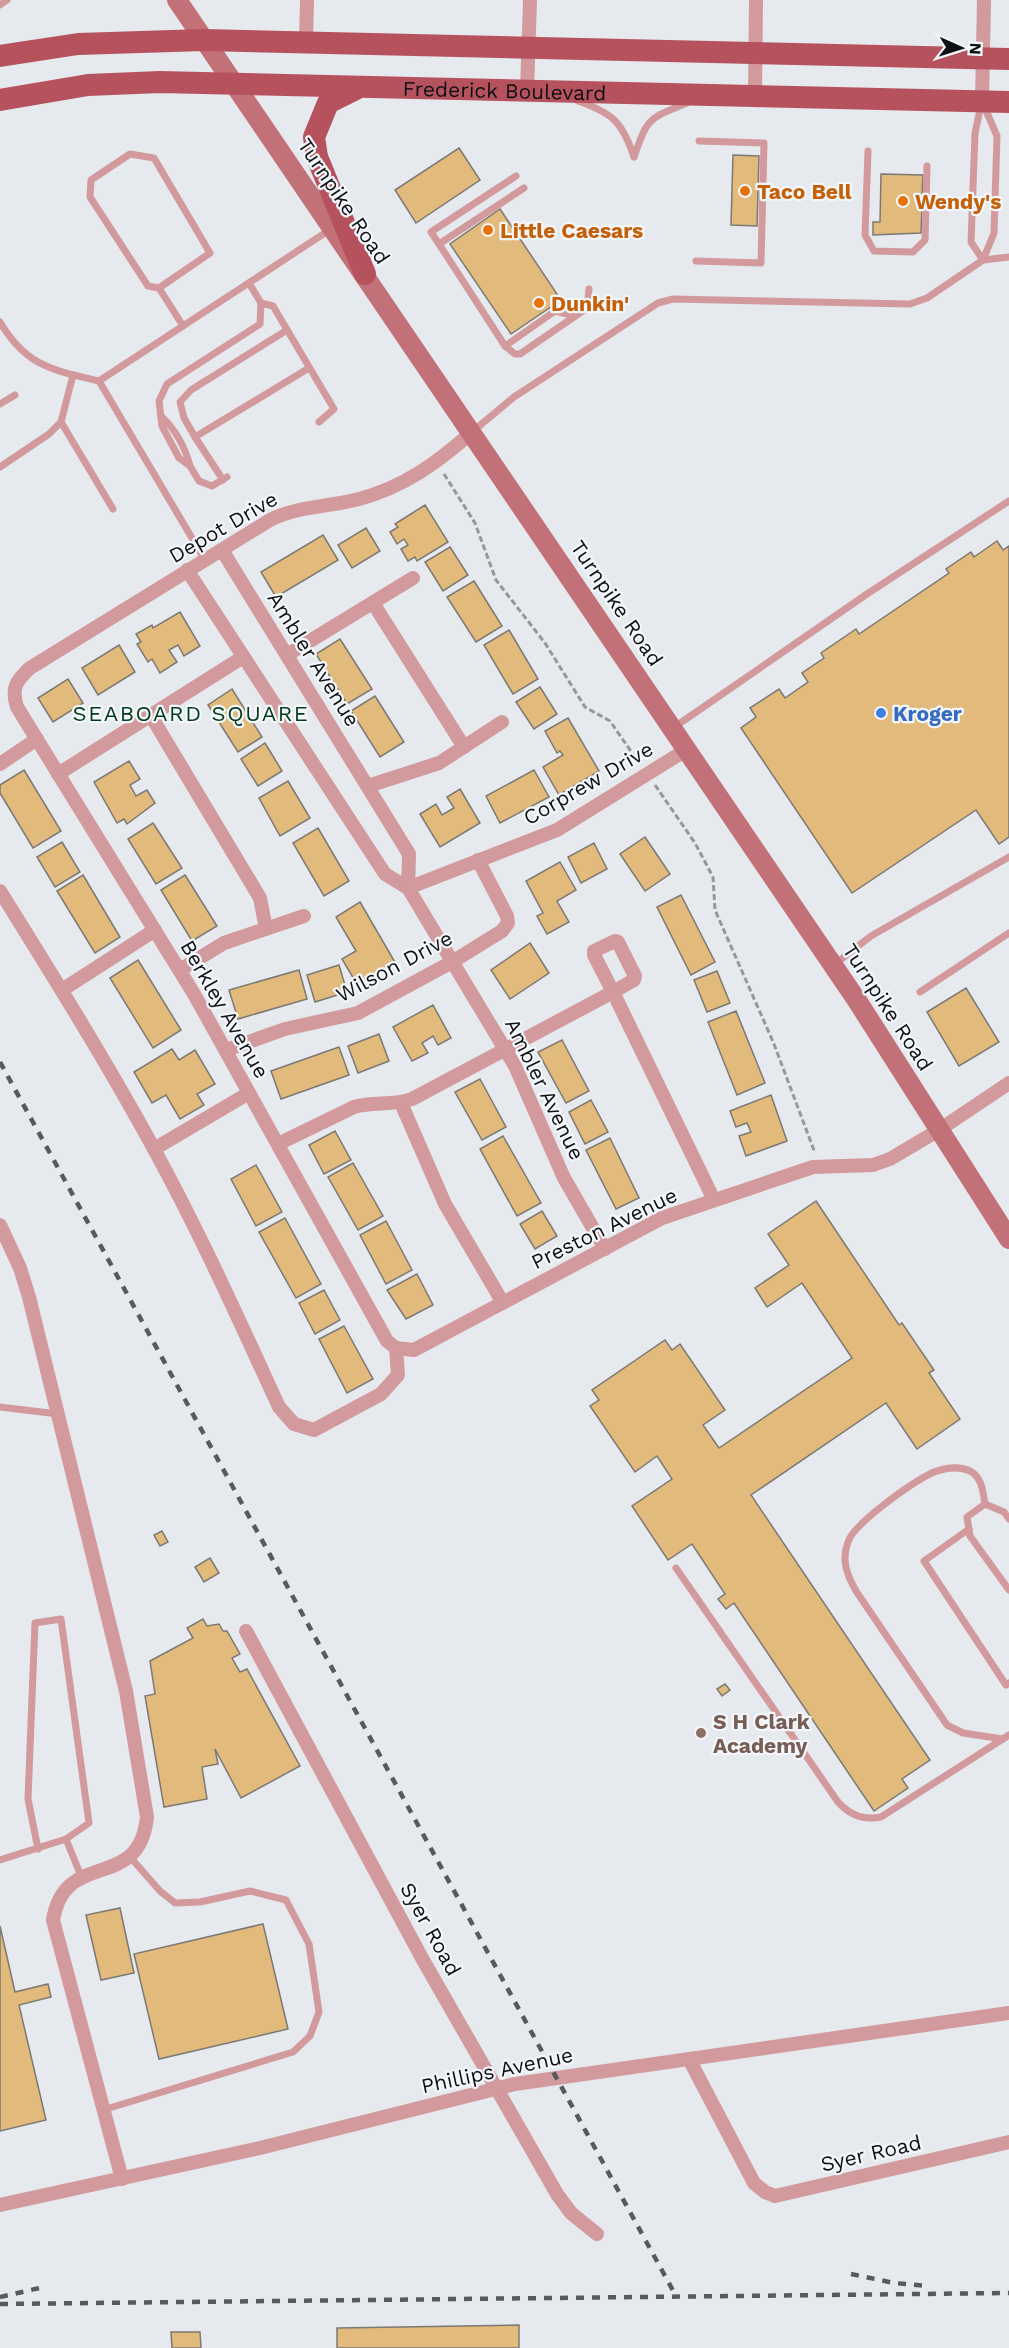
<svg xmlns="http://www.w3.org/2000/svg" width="1009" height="2348" viewBox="0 0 1009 2348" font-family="'Work Sans',sans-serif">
<rect width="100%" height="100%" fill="#e6e9ee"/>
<g fill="#e2ba7c" stroke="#7c7974" stroke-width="1.5">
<path d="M 459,148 L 480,180 L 416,223 L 395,190 Z"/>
<path d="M 733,155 L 759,156 L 757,226 L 731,225 Z"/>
<path d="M 881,174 L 923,175 L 922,195 L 926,195 L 925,206 L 922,207 L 921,233 L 873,235 L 873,222 L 880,222 Z"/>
<path d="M 500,209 L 561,300 L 511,334 L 450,244 Z"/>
<path d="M 425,505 L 448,542 L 417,561 L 415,557 L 408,561 L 401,549 L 408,545 L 404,539 L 397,544 L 390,532 L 398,527 L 395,524 Z"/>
<path d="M 366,528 L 380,551 L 352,568 L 338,545 Z"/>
<path d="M 323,535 L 338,560 L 276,597 L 261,572 Z"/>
<path d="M 997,541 L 1003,550 L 1009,546 L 1009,837 L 999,844 L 976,810 L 852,893 L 741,728 L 756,717 L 750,708 L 779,689 L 785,698 L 808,682 L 802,673 L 824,658 L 821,653 L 856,629 L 859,634 L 949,573 L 946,569 L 971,552 L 974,557 Z"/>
<path d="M 450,547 L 468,575 L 443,591 L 425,562 Z"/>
<path d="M 474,581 L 502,626 L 476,642 L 447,597 Z"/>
<path d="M 180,612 L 200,646 L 184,656 L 178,645 L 169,650 L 177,662 L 160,673 L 152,659 L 148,662 L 137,644 L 141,642 L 136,634 L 152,625 L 153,628 Z"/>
<path d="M 509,630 L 538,679 L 513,694 L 484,645 Z"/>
<path d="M 340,639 L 372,689 L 347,704 L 316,654 Z"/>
<path d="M 119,645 L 135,672 L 98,695 L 82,668 Z"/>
<path d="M 68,679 L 83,703 L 53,722 L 38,698 Z"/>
<path d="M 540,687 L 557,714 L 534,729 L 516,702 Z"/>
<path d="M 232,689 L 262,737 L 238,752 L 208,705 Z"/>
<path d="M 375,696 L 404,742 L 380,757 L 351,711 Z"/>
<path d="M 568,718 L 599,771 L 559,795 L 543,767 L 563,755 L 560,751 L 557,753 L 545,731 Z"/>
<path d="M 265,743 L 282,771 L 258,786 L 241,759 Z"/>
<path d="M 129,761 L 140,779 L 130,785 L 136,796 L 147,790 L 155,803 L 127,824 L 124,819 L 117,823 L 94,782 Z"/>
<path d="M 24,770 L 61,831 L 33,848 L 0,793 L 0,785 Z"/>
<path d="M 534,770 L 549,797 L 500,823 L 486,796 Z"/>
<path d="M 288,781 L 310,818 L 280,836 L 259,798 Z"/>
<path d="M 460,789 L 480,823 L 440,847 L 420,814 L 436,804 L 442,815 L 454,808 L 447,797 Z"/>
<path d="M 153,823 L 182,868 L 156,884 L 128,839 Z"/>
<path d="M 318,828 L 349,881 L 324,896 L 293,843 Z"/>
<path d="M 645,837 L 670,874 L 645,891 L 620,854 Z"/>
<path d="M 62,842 L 80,872 L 55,887 L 37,857 Z"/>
<path d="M 594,843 L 607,869 L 581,883 L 568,857 Z"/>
<path d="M 560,862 L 576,890 L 557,901 L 569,922 L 547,934 L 537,916 L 543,913 L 526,881 Z"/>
<path d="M 83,875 L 120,937 L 95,953 L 57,891 Z"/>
<path d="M 185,875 L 217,926 L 192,941 L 161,890 Z"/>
<path d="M 681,895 L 715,962 L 691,975 L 657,907 Z"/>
<path d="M 360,902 L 396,964 L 358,986 L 342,959 L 356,951 L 336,917 Z"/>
<path d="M 530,943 L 549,973 L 510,999 L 491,970 Z"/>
<path d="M 138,960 L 181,1030 L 153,1048 L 110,978 Z"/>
<path d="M 339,965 L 347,992 L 315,1002 L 307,975 Z"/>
<path d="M 299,970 L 307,999 L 238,1019 L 229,990 Z"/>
<path d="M 717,971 L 730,1003 L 707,1012 L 694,980 Z"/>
<path d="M 966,988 L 999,1042 L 959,1066 L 927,1012 Z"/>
<path d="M 433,1005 L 451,1038 L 438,1045 L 433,1036 L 422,1043 L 428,1053 L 412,1061 L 393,1027 Z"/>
<path d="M 736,1011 L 765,1083 L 737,1095 L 708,1022 Z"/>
<path d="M 379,1034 L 389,1061 L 358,1073 L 348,1046 Z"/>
<path d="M 562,1040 L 589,1091 L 566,1103 L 538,1052 Z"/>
<path d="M 339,1047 L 349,1075 L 281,1099 L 271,1071 Z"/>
<path d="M 172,1049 L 179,1060 L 195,1050 L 215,1084 L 197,1094 L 204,1105 L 180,1119 L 166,1095 L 152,1103 L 134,1072 Z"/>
<path d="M 480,1079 L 506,1127 L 482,1140 L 455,1092 Z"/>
<path d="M 771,1095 L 787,1141 L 746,1156 L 739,1136 L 751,1132 L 747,1123 L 736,1127 L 730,1111 Z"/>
<path d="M 591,1100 L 608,1132 L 585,1144 L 569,1112 Z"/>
<path d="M 335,1131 L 351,1160 L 324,1174 L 309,1145 Z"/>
<path d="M 503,1136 L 541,1203 L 517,1216 L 480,1149 Z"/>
<path d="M 610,1138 L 639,1198 L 616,1209 L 586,1150 Z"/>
<path d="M 353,1163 L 383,1216 L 358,1230 L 328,1177 Z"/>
<path d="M 256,1165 L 282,1212 L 256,1226 L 231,1179 Z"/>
<path d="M 816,1201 L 899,1325 L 902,1323 L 934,1370 L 929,1373 L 960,1419 L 917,1449 L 886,1403 L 751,1495 L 930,1760 L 902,1779 L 908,1788 L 874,1811 L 734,1603 L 726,1609 L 718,1599 L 725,1594 L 692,1544 L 668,1560 L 632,1506 L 672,1479 L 657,1456 L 635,1472 L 590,1406 L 599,1400 L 592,1390 L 665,1340 L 672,1350 L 680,1344 L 725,1410 L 703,1425 L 719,1448 L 852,1358 L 802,1283 L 767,1307 L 755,1288 L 789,1265 L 768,1234 Z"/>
<path d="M 542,1211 L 557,1236 L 535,1249 L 520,1224 Z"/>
<path d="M 285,1218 L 321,1284 L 296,1298 L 259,1232 Z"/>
<path d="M 386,1221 L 412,1270 L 386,1284 L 360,1235 Z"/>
<path d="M 417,1274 L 433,1305 L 406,1319 L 387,1290 Z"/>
<path d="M 324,1290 L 340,1320 L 315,1334 L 299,1303 Z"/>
<path d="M 344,1326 L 373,1379 L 347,1393 L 319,1339 Z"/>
<path d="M 162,1531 L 168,1542 L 160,1546 L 154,1535 Z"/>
<path d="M 210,1558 L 219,1573 L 204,1582 L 195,1567 Z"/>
<path d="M 203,1619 L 207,1626 L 219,1624 L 223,1631 L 227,1631 L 240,1654 L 232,1658 L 240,1672 L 247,1669 L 300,1766 L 241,1798 L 215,1749 L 218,1764 L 202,1767 L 207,1799 L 164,1807 L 145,1696 L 155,1694 L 150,1661 L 193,1638 L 187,1628 Z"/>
<path d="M 725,1684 L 730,1690 L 722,1696 L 717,1689 Z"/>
<path d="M 120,1908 L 134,1973 L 101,1980 L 86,1915 Z"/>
<path d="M 263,1924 L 288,2029 L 159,2059 L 134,1954 Z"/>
<path d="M 0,1926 L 15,1992 L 48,1984 L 51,1997 L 19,2005 L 46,2120 L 0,2131 Z"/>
<path d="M 519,2325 L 519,2348 L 337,2348 L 337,2328 Z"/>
<path d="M 171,2332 L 200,2332 L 201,2348 L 172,2348 Z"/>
</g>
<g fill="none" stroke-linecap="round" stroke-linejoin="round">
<g stroke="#95979b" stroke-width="3" stroke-dasharray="6 3" stroke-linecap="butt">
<path d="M 444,474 L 475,523 L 496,580 L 545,643 L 585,707 L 610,721 L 639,763"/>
<path d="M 655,785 L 695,843 L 713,877 L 715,910 L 774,1044 L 815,1153"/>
</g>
<g stroke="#d29a9d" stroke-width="7">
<path d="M 0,5 L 7,0"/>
<path d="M 578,101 C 612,113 622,121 634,157"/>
<path d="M 981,105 L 975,133 L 971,242 L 983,260"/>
<path d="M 868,151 L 865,235 L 874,251 L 913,252 L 925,240 L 927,166"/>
<path d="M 634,157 C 648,117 648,119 687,103"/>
<path d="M 516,176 L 431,232 L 439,244 L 505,346 L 515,354 L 520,354 L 587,308 L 589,289"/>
<path d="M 439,244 L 524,188"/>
<path d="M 983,260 L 994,233 L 997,136 L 984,106"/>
<path d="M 696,261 L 761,263 L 764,143 L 699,141"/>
<path d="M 159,288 L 210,253 L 154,158 L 130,154 L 91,180 L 90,197 L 148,286 L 159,288 L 183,326"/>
<path d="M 261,303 L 273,306 L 334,409 L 319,422"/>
<path d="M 0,322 C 26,366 52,370 99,381"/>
<path d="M 287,330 L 191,390 L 180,402 L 184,418 L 195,437 L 309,368"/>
<path d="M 505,346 L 555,311 L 575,316"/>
<path d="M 0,404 L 15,395"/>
<path d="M 161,416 C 175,429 185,447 190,466"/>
<path d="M 61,422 L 113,509"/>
<path d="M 472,432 L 514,397 L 658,303 L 673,299 L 910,304 L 927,298 L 983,260 L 1009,257"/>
<path d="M 195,437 L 223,480"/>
<path d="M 0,467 L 49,434 L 61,422 L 73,375"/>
<path d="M 227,477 L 212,486 L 199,481 L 190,466 L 179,458 L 162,426 L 159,401 L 167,384 L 260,324 L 261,303 L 249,283"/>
<path d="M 205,560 L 99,381 L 331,229"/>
<path d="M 673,728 L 867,594 L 1009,501"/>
<path d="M 835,964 L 871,936 L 1009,857"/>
<path d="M 920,992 L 1009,933"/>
<path d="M 0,1407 L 58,1414"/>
<path d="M 985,1504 C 983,1492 982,1477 970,1471 C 959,1466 945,1468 934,1472 C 914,1481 854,1523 848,1542 C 841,1560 847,1575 856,1591 L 947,1725 L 963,1733 L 1003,1739"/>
<path d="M 1009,1519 L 1004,1512 L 985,1504 L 967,1517 L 970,1536 L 1009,1590"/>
<path d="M 969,1529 L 924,1561 L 1006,1685 L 1009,1683"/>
<path d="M 676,1568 L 838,1802 C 851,1816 863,1820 881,1817 L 1009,1735"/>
<path d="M 38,1849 L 28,1799 L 35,1623 L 61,1619 L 89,1823 L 66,1839"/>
<path d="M 0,1860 L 66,1839 L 81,1876"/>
<path d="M 103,2110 L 293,2052 L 310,2036 L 319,2012 L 309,1944 L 286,1900 L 250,1891 L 200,1902 L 175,1903 L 160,1891 L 131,1858"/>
</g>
<g stroke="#d29a9d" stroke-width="14">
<path d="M 306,42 L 307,0"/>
<path d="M 527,91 L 530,0"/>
<path d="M 755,97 L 756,0"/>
<path d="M 982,101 L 984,0"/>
<path d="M 187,570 L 385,874 L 408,888 L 409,854 L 222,550"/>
<path d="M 373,603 L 464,747"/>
<path d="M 287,655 L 413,578"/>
<path d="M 151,716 L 260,898 L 266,929"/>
<path d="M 0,764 L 37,739"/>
<path d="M 58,774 L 243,657"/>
<path d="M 368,786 L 439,763 L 502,722"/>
<path d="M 0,891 C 53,976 106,1061 154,1149 C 200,1233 239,1320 279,1407 L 294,1424 L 314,1430 L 381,1394 L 398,1375 L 396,1348"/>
<path d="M 615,941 L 618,942 L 635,976 L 634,980 L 613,992 L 594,955 L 594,951 Z"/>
<path d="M 180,970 L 224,943 L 304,916"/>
<path d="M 62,990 L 155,930"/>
<path d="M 226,1050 L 285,1029 L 358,1013 L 452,962 L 502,931 L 508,923 L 507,916 L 478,860"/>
<path d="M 401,1103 L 445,1204 L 503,1303"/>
<path d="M 278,1144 L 354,1107 C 373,1101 393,1106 412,1099 L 613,992 L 714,1200"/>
<path d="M 154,1149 L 249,1093"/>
<path d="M 0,1225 L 20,1268 L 29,1297 L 126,1691 L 147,1817 C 139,1894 65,1847 53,1920 L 122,2179"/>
<path d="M 605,1249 L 564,1178 L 515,1066 L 408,888 L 557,830 L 686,750"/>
<path d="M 396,1348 L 387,1341 L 194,994 L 17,707 C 11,688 16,681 30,668 L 270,520 C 298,506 329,507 359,499 C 404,487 437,463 472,432"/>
<path d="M 396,1348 L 414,1350 L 662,1218 L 813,1167 L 873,1165 L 890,1159 L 939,1130 L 1009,1083"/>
<path d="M 246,1631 L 423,1960 L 557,2194 L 571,2213 L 597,2234"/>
<path d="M 689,2059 L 754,2183 L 765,2192 L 775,2196 L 1009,2142"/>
<path d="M 0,2205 L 260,2148 L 515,2084 L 1009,2013"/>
</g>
<path stroke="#c37178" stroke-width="20" d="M 177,0 L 858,1002 L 1009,1239"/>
<g stroke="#b6525e" stroke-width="22">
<path d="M 0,56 L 78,44 L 204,40 L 1009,59"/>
<path d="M 356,89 L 328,103 L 314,137 L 317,157 L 365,274"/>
<path id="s1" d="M 0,100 L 88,85 L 160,82 L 1009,102"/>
</g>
<g stroke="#57595c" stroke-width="4.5" stroke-dasharray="8 8" stroke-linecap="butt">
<path d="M 0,1062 L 676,2296"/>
<path d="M 851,2274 L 894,2283 L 927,2286"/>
<path d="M 0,2297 L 44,2287"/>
<path d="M 0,2304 L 1009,2293"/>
</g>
</g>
<g fill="#e8710a" stroke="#f3f7fc" stroke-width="2">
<circle cx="745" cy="191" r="6"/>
<circle cx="903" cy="201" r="6"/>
<circle cx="488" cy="230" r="6"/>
<circle cx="539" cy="303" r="6"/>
</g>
<circle fill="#3f7fe0" stroke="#f3f7fc" stroke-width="2" cx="881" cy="713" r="6"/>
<circle fill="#8d6e63" stroke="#f3f7fc" stroke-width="2" cx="701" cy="1733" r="6"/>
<g text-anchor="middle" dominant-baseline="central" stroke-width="4.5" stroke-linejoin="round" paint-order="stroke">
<g font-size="21" fill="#0f1012" stroke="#f3f7fc">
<text stroke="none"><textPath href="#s1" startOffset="506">Frederick Boulevard</textPath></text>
<text transform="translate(344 201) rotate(56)">Turnpike Road</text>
<text transform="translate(223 527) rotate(-30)">Depot Drive</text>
<text transform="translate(617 603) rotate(56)">Turnpike Road</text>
<text transform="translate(314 659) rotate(58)">Ambler Avenue</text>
<text transform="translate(588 783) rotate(-30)">Corprew Drive</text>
<text transform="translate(394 966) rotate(-28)">Wilson Drive</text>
<text transform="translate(888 1007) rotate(57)">Turnpike Road</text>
<text transform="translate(225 1009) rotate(60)">Berkley Avenue</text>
<text transform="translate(545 1089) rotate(64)">Ambler Avenue</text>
<text transform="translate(604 1228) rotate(-26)">Preston Avenue</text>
<text transform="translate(431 1929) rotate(61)">Syer Road</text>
<text transform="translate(497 2070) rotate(-12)">Phillips Avenue</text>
<text transform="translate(871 2153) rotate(-13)">Syer Road</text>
</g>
<g font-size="21" font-weight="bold" fill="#c56008" stroke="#f3f7fc" text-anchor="start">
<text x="757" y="191">Taco Bell</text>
<text x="915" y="201">Wendy's</text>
<text x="500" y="230">Little Caesars</text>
<text x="551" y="303">Dunkin'</text>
</g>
<g font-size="21" font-weight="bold" fill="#366cbe" stroke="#f3f7fc" text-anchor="start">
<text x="893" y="713">Kroger</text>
</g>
<g font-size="21" font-weight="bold" fill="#785e54" stroke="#f3f7fc" text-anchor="start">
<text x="713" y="1721">S H Clark<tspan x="713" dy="24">Academy</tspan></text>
</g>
<g font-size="22" letter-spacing="1.5" fill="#033a18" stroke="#f3f7fc">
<text x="191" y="713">SEABOARD SQUARE</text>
</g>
</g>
<g transform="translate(961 48) rotate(93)" stroke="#f3f7fc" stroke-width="4.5" paint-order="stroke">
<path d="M0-4.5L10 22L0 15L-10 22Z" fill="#0f1012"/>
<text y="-9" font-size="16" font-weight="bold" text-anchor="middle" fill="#0f1012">N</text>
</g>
</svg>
